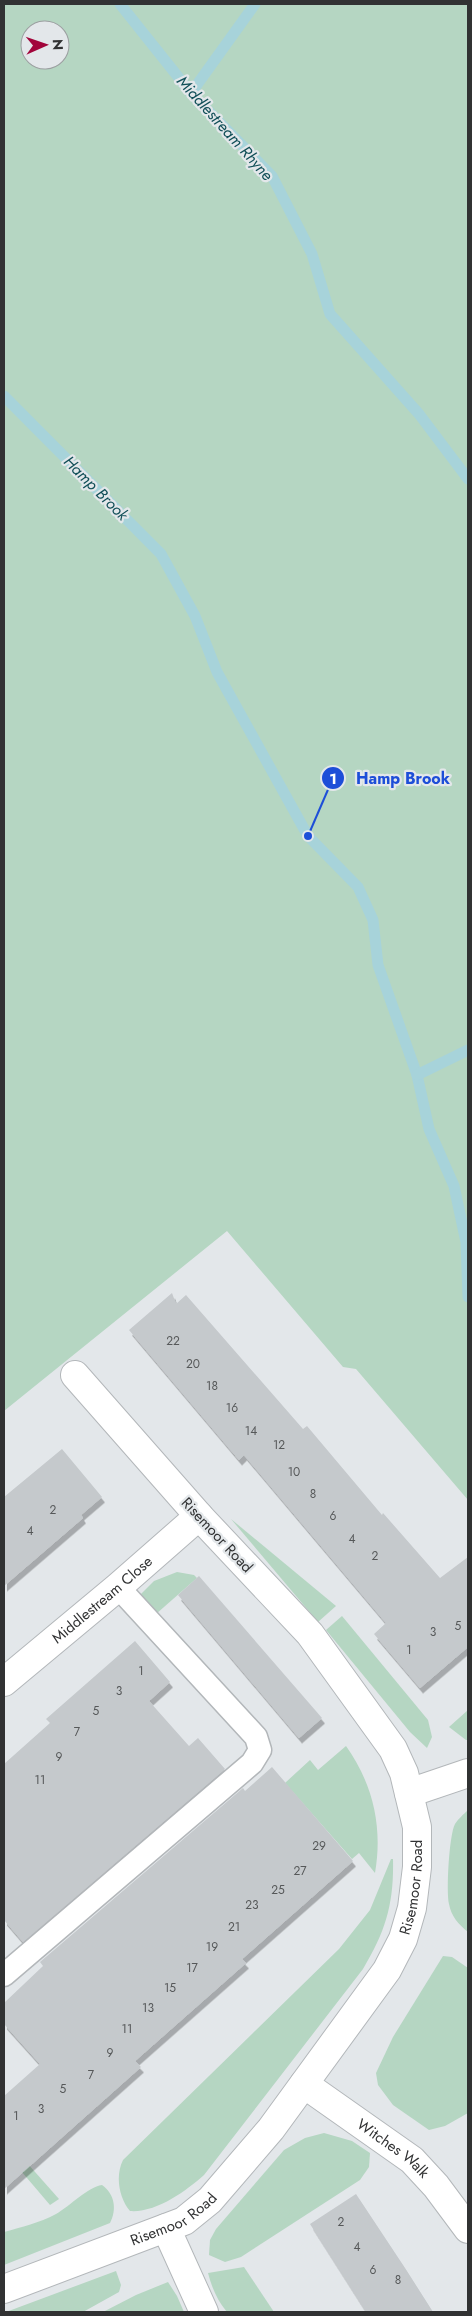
<svg xmlns="http://www.w3.org/2000/svg" width="472" height="2316" viewBox="0 0 472 2316" font-family="Jost,sans-serif">
<defs>
<filter id="shadow"><feDropShadow dx="3" dy="5.5" stdDeviation="0" flood-color="#0004"/></filter>
</defs>
<rect width="100%" height="100%" fill="#e3e7ea"/>
<g fill="#b5d6c2" fill-rule="evenodd">
<path d="M 4,4 L 468,4 L 468,1500 L 356,1369 L 343,1367 L 227,1231 L 4,1411 ZM 30,30 L 60,30 L 60,60 L 30,60 Z"/>
<path d="M 231,1519 L 336,1606 L 318,1622 Z"/>
<path d="M 177,1572 L 194,1575 L 197,1578 L 156,1614 L 140,1595 L 154,1581 Z"/>
<path d="M 342,1616 L 428,1720 L 432,1737 L 427,1748 L 410,1732 L 326,1630 Z"/>
<path d="M 468,1710 L 468,1740 L 466,1740 L 449,1727 Z"/>
<path d="M 346,1746 C 373,1784 383,1827 375,1873 L 359,1853 L 352,1859 L 285,1783 L 310,1760 L 318,1770 Z"/>
<path d="M 468,1810 L 468,1932 C 459,1925 451,1916 449,1904 C 446,1892 449,1835 455,1824 C 458,1819 464,1814 468,1810 Z"/>
<path d="M 391,1859 L 393,1859 C 394,1903 386,1931 363,1969 L 204,2175 C 186,2191 156,2213 130,2211 C 119,2198 115,2176 123,2160 L 339,1949 L 370,1910 Z"/>
<path d="M 443,1956 L 452,1957 L 468,1968 L 468,2113 L 445,2126 L 429,2130 L 393,2105 L 378,2085 L 376,2073 L 393,2037 Z"/>
<path d="M 324,2133 L 352,2141 L 370,2153 L 369,2167 L 360,2180 L 241,2257 L 225,2262 L 209,2255 L 210,2240 L 216,2229 L 284,2150 L 305,2138 Z"/>
<path d="M 4,2137 L 59,2199 L 50,2205 L 4,2151 Z"/>
<path d="M 102,2185 C 115,2194 117,2210 110,2223 L 4,2265 L 4,2232 C 22,2227 39,2223 56,2214 C 70,2206 88,2187 102,2185 Z"/>
<path d="M 244,2267 L 274,2312 L 227,2312 C 217,2300 212,2288 208,2273 Z"/>
<path d="M 116,2271 L 121,2285 L 119,2292 L 83,2312 L 6,2312 Z"/>
<path d="M 168,2282 L 177,2296 L 184,2312 L 103,2312 L 136,2295 Z"/>
</g>
<g fill="none" stroke-linecap="round" stroke-linejoin="round">
<g stroke="#a7d3da" stroke-width="11">
<path d="M 120,4 L 191,93 L 272,176 L 312,254 L 330,314 L 419,414 L 468,479"/>
<path d="M 191,93 L 255,4"/>
<path d="M 4,396 L 161,554 L 195,616 L 217,672 L 308,836 L 358,887 L 373,920 L 378,965 L 417,1075 L 429,1129 L 454,1186 L 466,1242 L 468,1297"/>
<path d="M 417,1075 L 468,1050"/>
</g>
</g>
<g fill="#c5c9cc" filter="url(#shadow)">
<path d="M 172,1293 L 176,1304 L 186,1295 L 303,1429 L 307,1426 L 382,1515 L 383,1513 L 440,1578 L 468,1557 L 468,1647 L 420,1688 L 374,1634 L 386,1623 L 244,1455 L 239,1460 L 129,1330 Z"/>
<path d="M 62,1449 L 102,1497 L 81,1515 L 83,1518 L 4,1586 L 4,1497 Z"/>
<path d="M 199,1576 L 322,1718 L 299,1738 L 178,1595 Z"/>
<path d="M 135,1641 L 170,1682 L 149,1701 L 189,1746 L 198,1738 L 225,1769 L 23,1942 L 4,1920 L 4,1764 L 50,1723 L 46,1719 Z"/>
<path d="M 272,1767 L 353,1861 L 242,1959 L 246,1963 L 135,2061 L 141,2067 L 4,2189 L 4,2096 L 40,2064 L 4,2024 L 4,2003 L 43,1966 L 40,1962 L 243,1788 L 245,1791 Z"/>
<path d="M 356,2194 L 405,2268 L 433,2312 L 366,2312 L 310,2224 Z"/>
</g>
<g fill="none" stroke-linecap="round" stroke-linejoin="round">
<defs>
<path id="lane" d="M 4,1975 L 252,1763 L 260,1750 L 256,1737 L 118,1587"/>
<g id="street">
<path id="s1" d="M 4,1682 L 118,1587 L 199,1516"/>
<path d="M 409,1793 L 468,1773"/>
<path id="s2" d="M 304,2084 L 412,2160 L 436,2186 L 468,2229"/>
<path d="M 166,2228 L 204,2312"/>
<path id="s3" d="M 4,2289 L 184,2221 L 210,2200 L 271,2129 L 387,1970 L 403,1939 L 412,1908 L 417,1867 L 417,1827 L 404,1773 L 393,1749 L 310,1634 L 199,1516 L 75,1375"/>
</g>
</defs>
<use href="#lane" stroke="#b3b7ba" stroke-width="25"/>
<use href="#street" stroke="#b3b7ba" stroke-width="30"/>
<use href="#lane" stroke="#fff" stroke-width="22"/>
<use href="#street" stroke="#fff" stroke-width="28"/>
</g>
<g text-anchor="middle" dominant-baseline="central" stroke-width="4.5" stroke-linejoin="round" paint-order="stroke">
<g font-size="12" fill="#565859">
<text x="173" y="1341">22</text>
<text x="193" y="1364">20</text>
<text x="212" y="1386">18</text>
<text x="232" y="1408">16</text>
<text x="251" y="1431">14</text>
<text x="279" y="1445">12</text>
<text x="294" y="1472">10</text>
<text x="313" y="1494">8</text>
<text x="53" y="1510">2</text>
<text x="333" y="1516">6</text>
<text x="30" y="1531">4</text>
<text x="352" y="1539">4</text>
<text x="375" y="1556">2</text>
<text x="458" y="1626">5</text>
<text x="433" y="1632">3</text>
<text x="409" y="1650">1</text>
<text x="141" y="1671">1</text>
<text x="119" y="1691">3</text>
<text x="96" y="1711">5</text>
<text x="77" y="1732">7</text>
<text x="59" y="1757">9</text>
<text x="40" y="1780">11</text>
<text x="319" y="1846">29</text>
<text x="300" y="1871">27</text>
<text x="278" y="1890">25</text>
<text x="252" y="1905">23</text>
<text x="234" y="1927">21</text>
<text x="212" y="1947">19</text>
<text x="192" y="1968">17</text>
<text x="170" y="1988">15</text>
<text x="148" y="2008">13</text>
<text x="127" y="2029">11</text>
<text x="110" y="2053">9</text>
<text x="91" y="2075">7</text>
<text x="63" y="2089">5</text>
<text x="41" y="2109">3</text>
<text x="16" y="2116">1</text>
<text x="341" y="2222">2</text>
<text x="357" y="2247">4</text>
<text x="373" y="2270">6</text>
<text x="398" y="2280">8</text>
</g>
<g font-size="15" fill="#313233" stroke="#e3e7ea">
<text transform="translate(217 1535) rotate(47)">Risemoor Road</text>
<text stroke="none"><textPath href="#s1" startOffset="128">Middlestream Close</textPath></text>
<text stroke="none"><textPath href="#s3" startOffset="604">Risemoor Road</textPath></text>
<text stroke="none"><textPath href="#s2" startOffset="110">Witches Walk</textPath></text>
<text stroke="none"><textPath href="#s3" startOffset="184">Risemoor Road</textPath></text>
</g>
<g font-size="16" font-style="italic" fill="#114f58" stroke="#e3e7ea">
<text transform="translate(225 128) rotate(48)">Middlestream Rhyne</text>
<text transform="translate(96 488) rotate(45)">Hamp Brook</text>
</g>
</g>
<path fill="none" stroke="#1d4ed8" stroke-width="2" d="M308 836L333 778"/>
<g fill="#1d4ed8" stroke="#e3e7ea" stroke-width="2">
<circle cx="308" cy="836" r="5"/>
<circle cx="333" cy="778" r="12"/>
</g>
<g font-size="15" text-anchor="middle" font-weight="bold" fill="#fff">
<text x="333" y="784">1</text>
</g>
<g font-size="16" text-anchor="middle" font-weight="bold" fill="#1d4ed8" stroke="#e3e7ea" stroke-width="4.5" stroke-linejoin="round" paint-order="stroke">
<text x="403" y="784">Hamp Brook</text>
</g>
<rect width="472" height="2316" fill="none" stroke="#313233" stroke-width="10"/>
<g transform="translate(45 45) rotate(88)"><circle r="24" fill="#e3e7ea" stroke="#9c9fa1"/>
<path d="M0-4L9 19L0 12L-9 19Z" fill="#a2053b"/>
<text y="-8" font-size="14" font-weight="bold" text-anchor="middle" fill="#313233">N</text>
</g>
</svg>
